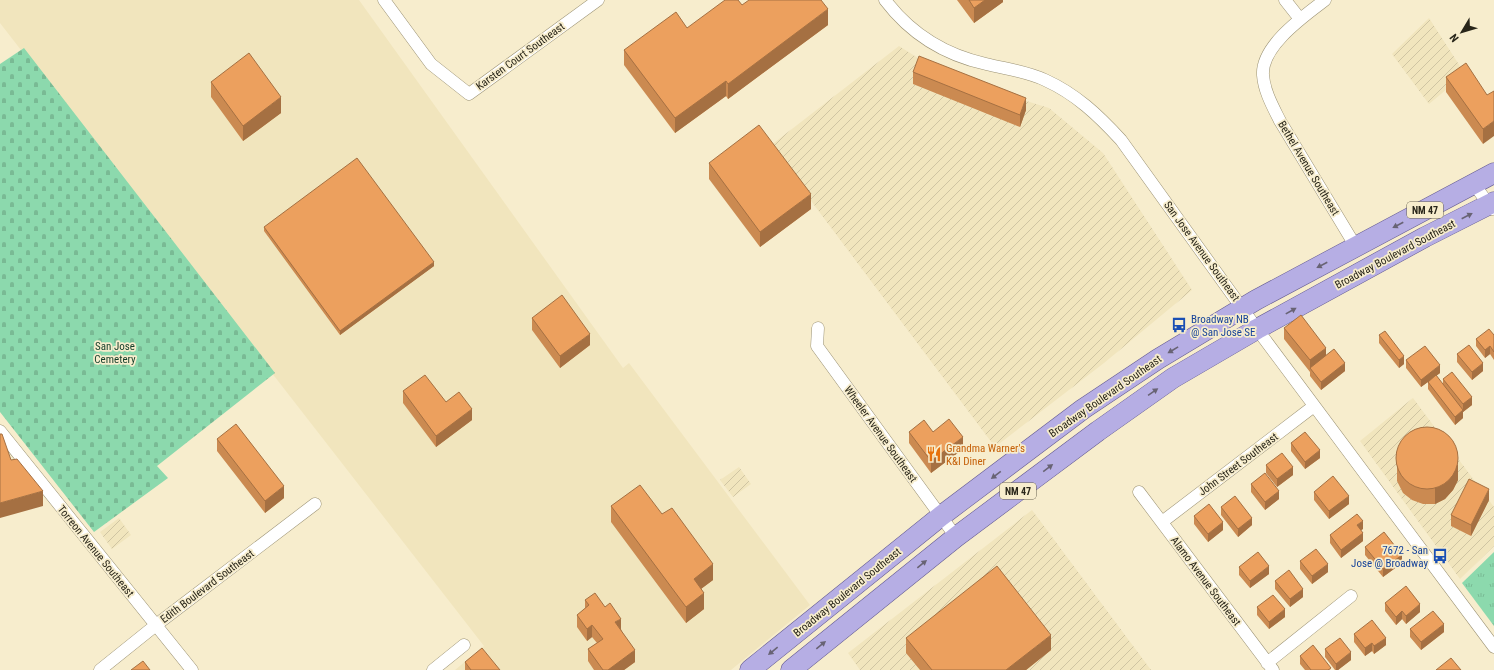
<svg xmlns="http://www.w3.org/2000/svg" width="1494" height="670" font-family="'Roboto Condensed',sans-serif">
	<style>
		.built { fill: #f1e5bd }
		.industrial { fill: url(#industrial-furrows) }
		.cemetery { fill: url(#cemetery-stones) }
		.park { fill: url(#park-tufts) }
		.lines { fill: none; stroke-linecap: round; stroke-linejoin: round }
		.street-casing { stroke: #9b9274; stroke-width: 13 }
		.primary-casing { stroke: #645b91; stroke-width: 21 }
		.street { stroke: #fff; stroke-width: 12 }
		.primary { stroke: #b6aee4; stroke-width: 20 }
		.wall { fill: #cb8a51 }
		.shaded-wall { fill: #a57042 }
		.building { fill: #eca05e; stroke: #a57042 }
		.oneway { fill: #686374 }
		.labels { text-anchor: middle; stroke-width: 3.5; stroke-linejoin: round; paint-order: stroke }
		.shield { fill: #f7edcd; stroke: #66614f; stroke-width: 1 }
		.shield-label { font-size: 10px; font-weight: bold; fill: #282519 }
		.street-label { font-size: 11px; fill: #282519; stroke: #f7edcd }
		.transit-label { font-size: 11px; fill: #164399; stroke: #f7edcd; text-anchor: start }
		.park-label { font-size: 11px; fill: #123d28; stroke: #f7edcd }
		.food-label { font-size: 11px; fill: #c56008; stroke: #f7edcd; text-anchor: start }
	</style>
	<defs>
		<pattern id="industrial-furrows" width="10" height="10" patternUnits="userSpaceOnUse"><rect width="10" height="10" fill="#f1e5bd"/><path d="M-1 1l2-2M0 10L10 0M9 11l2-2" fill="none" stroke="#cfc4a2"/></pattern>
		<pattern id="cemetery-stones" width="16" height="16" patternUnits="userSpaceOnUse"><rect width="16" height="16" fill="#8cd9ad"/><path d="M2 7V4a2 2 0 0 1 4 0v3zM10 15v-3a2 2 0 0 1 4 0v3z" fill="#79ba94"/></pattern>
		<pattern id="park-tufts" width="24" height="20" patternUnits="userSpaceOnUse"><rect width="24" height="20" fill="#8cd9ad"/><path d="M3 7l-1-3M5 7V3M7 7l1-3M15 17l-1-3M17 17v-4M19 17l1-3" fill="none" stroke="#79ba94"/></pattern>
	</defs>
	<rect width="100%" height="100%" fill="#f7edcd"/>
	<path class="built" d="M0 0H359L623 368 629 363 810 605 731 670H455L484 646 0 23Z"/>
	<path class="industrial" d="M1429 18 1465 74 1429 104 1392 54Z
		M899 46 948 77 1049 108 1103 153 1192 290 1104 363 995 447 770 146Z
		M1413 398 1494 507V546L1460 579 1360 441Z
		M739 467 751 484 733 497 720 480Z
		M1032 510 1151 670H860L848 653Z
		M119 518 131 535 112 549 100 532Z"/>
	<path class="cemetery" d="M24 48 275 373 157 466 168 478 94 532 0 412V64Z"/>
	<path class="park" d="M1494 552V626L1462 583Z"/>
	<g class="lines">
		<defs>
			<path id="street" d="M384 0 431 64 469 94 598 0
				M885 0C910 33 945 55 986 64 1006 69 1026 71 1045 80 1076 94 1098 115 1121 140L1257 329 1494 647
				M1285 0 1300 19
				M1325 0C1304 16 1261 46 1263 75 1264 91 1273 107 1280 121L1356 247
				M1474 184 1492 209
				M818 328 817 346 956 537
				M0 431 192 670
				M1139 492 1273 670
				M1162 522 1314 406
				M1267 663 1351 596
				M100 670 156 625 315 504
				M433 670 464 645"/>
			<path id="primary" d="M750 670 941 516 1083 409 1158 359 1256 300 1494 173
				M791 670 956 537 1098 431 1173 378 1257 329 1425 237 1494 202"/>
		</defs>
		<use href="#street" class="street-casing"/>
		<use href="#primary" class="primary-casing"/>
		<use href="#street" class="street"/>
		<use href="#primary" class="primary"/>
	</g>
	<path class="wall" d="M957 0H1003V2L974 23Z
		M742 5 828 25 728 99 726 96 675 133 624 65V50L687 28Z
		M913 72 1026 110 1020 127 913 84Z
		M1446 77 1487 95 1483 144 1446 92Z
		M211 82 281 113 243 141 211 97Z
		M709 163 811 209 760 247 709 179Z
		M264 227 434 266 340 335 264 231Z
		M532 318 590 345 560 368 532 330Z
		M1284 328 1326 355 1345 371 1321 390 1310 376V372L1284 339Z
		M1379 335 1404 364 1399 368 1379 343Z
		M1494 335V360L1490 354 1485 358 1476 346V339Z
		M1457 354 1483 371 1472 380 1457 362Z
		M1406 360 1440 373 1436 376 1443 385V379L1472 405 1463 412V418L1455 425 1428 389V382L1421 387 1406 368Z
		M403 391 446 402 472 420 436 447 403 403Z
		M909 432H933L963 449 931 473 909 443Z
		M217 439 284 498 265 513 217 451Z
		M1291 443 1320 458 1305 469 1291 451Z
		M1397 453 1458 480 1453 490 1445 499 1435 504H1423L1412 500 1403 493 1397 481Z
		M1266 465 1293 475 1277 487 1266 473Z
		M1251 484 1279 499 1265 510 1251 492Z
		M1314 492 1349 504 1329 519 1314 500Z
		M1489 500 1471 536 1451 526V515Z
		M611 506 662 514 713 580 701 589 704 609 686 623 611 522Z
		M1221 507 1252 525 1238 537 1221 515Z
		M1194 516 1223 530 1208 542 1194 524Z
		M1363 529 1361 530 1363 541 1341 558 1330 543V535Z
		M1365 547 1402 563 1383 577 1365 555Z
		M1300 561 1328 572 1312 584 1300 569Z
		M1239 567 1269 574 1250 588 1239 575Z
		M1275 581 1303 597 1290 607 1275 589Z
		M585 600 605 607 621 629 635 662 624 670H594L588 661V649L597 643 592 637 587 641 577 627V615L585 609Z
		M1385 603 1420 612 1406 624 1402 619 1396 625 1385 611Z
		M1257 607 1285 617 1269 629 1257 615Z
		M1410 629 1444 632 1421 650 1410 637Z
		M1354 634 1386 645 1374 654 1372 651 1365 656 1354 642Z
		M906 638 1051 650 1026 670H920L906 653Z
		M1325 649 1351 660 1338 670H1335L1325 657Z
		M1300 656 1331 670H1305L1300 664Z
		M465 662 500 670H465Z"/>
	<path class="shaded-wall" d="M985 0H1003V2L974 23V8Z
		M828 9V25L728 99V84Z
		M726 81V96L675 133V118Z
		M281 97V113L243 141V126Z
		M1026 98V110L1020 127V115Z
		M1494 121V136L1483 144V129Z
		M811 194V209L760 247V232Z
		M434 262V266L340 335V331Z
		M590 334V345L560 368V356Z
		M1490 346V354L1485 358V350Z
		M1326 348V359L1310 368V360Z
		M1404 356V364L1399 368V360Z
		M1345 363V371L1321 390V382Z
		M1483 363V371L1472 380V372Z
		M1440 365V373L1421 387V380Z
		M1472 397V405L1463 412V404Z
		M472 409V420L436 447V436Z
		M1463 410V418L1455 425V417Z
		M963 437V449L931 473V461Z
		M1320 450V458L1305 469V462Z
		M1458 464V480L1453 490 1445 499 1435 504V488Z
		M1293 467V475L1277 487V479Z
		M284 486V498L265 513V501Z
		M1489 489V500L1471 536V525Z
		M43 491V506L0 518V503Z
		M1279 491V499L1265 510V502Z
		M1349 496V504L1329 519V511Z
		M1252 518V525L1238 537V529Z
		M1363 521V529L1357 533V525Z
		M1223 522V530L1208 542V534Z
		M1363 533V541L1341 558V550Z
		M1402 555V563L1383 577V569Z
		M713 564V580L694 594V579Z
		M1328 564V572L1312 584V576Z
		M1269 566V574L1250 588V581Z
		M1303 589V597L1290 607V599Z
		M704 593V609L686 623V607Z
		M1420 604V612L1406 624V616Z
		M1285 609V617L1269 629V622Z
		M1402 611V619L1396 625V617Z
		M621 619V630L615 622Z
		M1444 624V632L1421 650V642Z
		M592 625V637L587 641V629Z
		M1051 635V650L1026 670H1006Z
		M1386 638V645L1374 654V646Z
		M1372 643V651L1365 656V648Z
		M635 650V662L624 670H608Z
		M1351 652V660L1338 670H1336V664Z"/>
	<path class="building" d="M725 0H738L742 5 749 0H821L828 9 728 84 726 81 675 118 624 50 676 12 687 28Z
		M969 0H985L974 8Z
		M249 53 281 97 243 126 211 82Z
		M919 56 1026 98 1020 115 913 72Z
		M1466 63 1487 95 1494 91V121L1483 129 1446 77Z
		M759 125 811 194 760 232 709 163Z
		M357 158 434 262 340 331 264 227Z
		M562 295 590 334 560 356 532 318Z
		M1301 315 1326 348 1310 360 1284 328Z
		M1489 329 1494 335V352L1490 346 1485 350 1476 339Z
		M1385 331 1404 356 1399 360 1379 335Z
		M1469 345 1483 363 1472 372 1457 354Z
		M1425 346 1440 365 1421 380 1406 360Z
		M1334 349 1345 363 1321 382 1310 368Z
		M1452 372 1472 397 1463 404 1443 379Z
		M425 375 446 402 459 392 472 409 436 436 403 391Z
		M1436 375 1463 410 1455 417 1428 382Z
		M949 419 963 437 931 461 909 432 924 420 933 432Z
		M236 424 284 486 265 501 217 439Z
		M1396 458a31 31 0 1 1 62 0a31 31 0 1 1-62 0Z
		M1305 432 1320 450 1305 462 1291 443Z
		M0 434H2L11 460 17 459 43 491 0 503Z
		M1282 453 1293 467 1277 479 1266 465Z
		M1265 473 1279 491 1265 502 1251 484Z
		M1333 476 1349 496 1329 511 1314 492Z
		M1469 479 1489 489 1471 525 1451 515Z
		M640 485 662 514 672 508 713 564 694 579 704 593 686 607 611 506Z
		M1235 496 1252 518 1238 529 1221 507Z
		M1209 504 1223 522 1208 534 1194 516Z
		M1357 514 1363 521 1357 525 1363 533 1341 550 1330 535Z
		M1384 532 1402 555 1383 569 1365 547Z
		M1316 549 1328 564 1312 576 1300 561Z
		M1258 552 1269 566 1250 581 1239 567Z
		M997 566 1051 635 1006 670H932L906 638Z
		M1289 570 1303 589 1290 599 1275 581Z
		M1406 586 1420 604 1406 616 1402 611 1396 617 1385 603Z
		M595 593 605 607 610 603 621 619 615 622 635 650 608 670H603L588 649 603 639 592 625 587 629 577 615 589 605 585 600Z
		M1273 595 1285 609 1269 622 1257 607Z
		M1433 611 1444 624 1421 642 1410 629Z
		M1372 620 1386 638 1374 646 1372 643 1365 648 1354 634Z
		M1340 638 1351 652 1336 664 1325 649Z
		M1313 645 1331 668 1328 670H1311L1300 656Z
		M482 648 500 670H471L465 662Z
		M1451 658 1461 670H1436Z
		M143 661 150 670H131Z"/>
	<defs><path id="oneway-solid" d="M-6-.8H1V-3.2L6.5 0L1 3.2V.8H-6Z"/></defs>
	<g class="oneway">
		<use href="#oneway-solid" transform="translate(1467 216) rotate(-27)"/>
		<use href="#oneway-solid" transform="translate(1398 225) rotate(152)"/>
		<use href="#oneway-solid" transform="translate(1322 265) rotate(152)"/>
		<use href="#oneway-solid" transform="translate(1291 311) rotate(-29)"/>
		<use href="#oneway-solid" transform="translate(1173 350) rotate(149)"/>
		<use href="#oneway-solid" transform="translate(1153 392) rotate(-35)"/>
		<use href="#oneway-solid" transform="translate(1048 468) rotate(-37)"/>
		<use href="#oneway-solid" transform="translate(996 475) rotate(143)"/>
		<use href="#oneway-solid" transform="translate(922 564) rotate(-39)"/>
		<use href="#oneway-solid" transform="translate(821 645) rotate(-39)"/>
		<use href="#oneway-solid" transform="translate(773 651) rotate(141)"/>
	</g>
	<defs>
		<symbol id="bus-bare" viewBox="-9 -9 18 18"><path d="M-5-6H5V4H4V6H2V4H-2V6H-4V4H-5ZM-3.5-4V0h7V-4ZM-3.5 1.2v1.5H-2V1.2ZM2 1.2v1.5H3.5V1.2Z" fill="#1a4fb4" stroke="#f7edcd" stroke-width="2.5" paint-order="stroke"/></symbol>
		<symbol id="restaurant-bare" viewBox="-9 -9 18 18"><path d="M-5-6h1v4h1v-4h1v4h1v-4h1v5L-1.5 .5V6h-2V.5L-5-1ZM5-6V6H3V1.5H1.5Q1.5-4 5-6Z" fill="#e8710a" stroke="#f7edcd" stroke-width="2.5" paint-order="stroke"/></symbol>
	</defs>
	<g fill-rule="evenodd">
		<use href="#bus-bare" x="1168" y="314" width="22" height="22"/>
		<use href="#restaurant-bare" x="923" y="443" width="22" height="22"/>
		<use href="#bus-bare" x="1429" y="545" width="22" height="22"/>
	</g>
	<g class="labels">
		<g class="shield">
			<rect x="1407" y="202" width="36" height="16" rx="3"/>
			<rect x="1000" y="483" width="36" height="16" rx="3"/>
		</g>
		<g class="shield-label">
			<text x="1425" y="214">NM 47</text>
			<text x="1018" y="495">NM 47</text>
		</g>
		<g class="street-label">
			<text transform="translate(520 56) rotate(-36)" y="4">Karsten Court Southeast</text>
			<text transform="translate(1309 168) rotate(59)" y="4">Bethel Avenue Southeast</text>
			<text transform="translate(1202 251) rotate(54)" y="4">San Jose Avenue Southeast</text>
			<text transform="translate(1395 254) rotate(-28)" y="4">Broadway Boulevard Southeast</text>
			<text transform="translate(1105 396) rotate(-35)" y="4">Broadway Boulevard Southeast</text>
			<text transform="translate(881 434) rotate(54)" y="4">Wheeler Avenue Southeast</text>
			<text transform="translate(1238 464) rotate(-37)" y="4">John Street Southeast</text>
			<text transform="translate(96 551) rotate(51)" y="4">Torreon Avenue Southeast</text>
			<text transform="translate(1206 581) rotate(53)" y="4">Alamo Avenue Southeast</text>
			<text transform="translate(207 586) rotate(-37)" y="4">Edith Boulevard Southeast</text>
			<text transform="translate(847 592) rotate(-39)" y="4">Broadway Boulevard Southeast</text>
		</g>
		<g class="transit-label">
			<text x="1191" y="323">Broadway NB<tspan x="1191" dy="13">@ San Jose SE</tspan></text>
			<text x="1428" y="554" text-anchor="end">7672 - San<tspan x="1428" dy="13">Jose @ Broadway</tspan></text>
		</g>
		<g class="park-label">
			<text x="115" y="350">San Jose<tspan x="115" dy="13">Cemetery</tspan></text>
		</g>
		<g class="food-label">
			<text x="946" y="452">Grandma Warner's<tspan x="946" dy="13">K&amp;I Diner</tspan></text>
		</g>
	</g>
	<g transform="translate(1462 32) rotate(232)" stroke="#f7edcd" stroke-width="3" paint-order="stroke">
	<path d="M0-3L7 15L0 10L-7 15Z" fill="#282519"/>
	<text y="-6" font-size="11" font-weight="bold" text-anchor="middle" fill="#282519">N</text>
	</g>
</svg>
